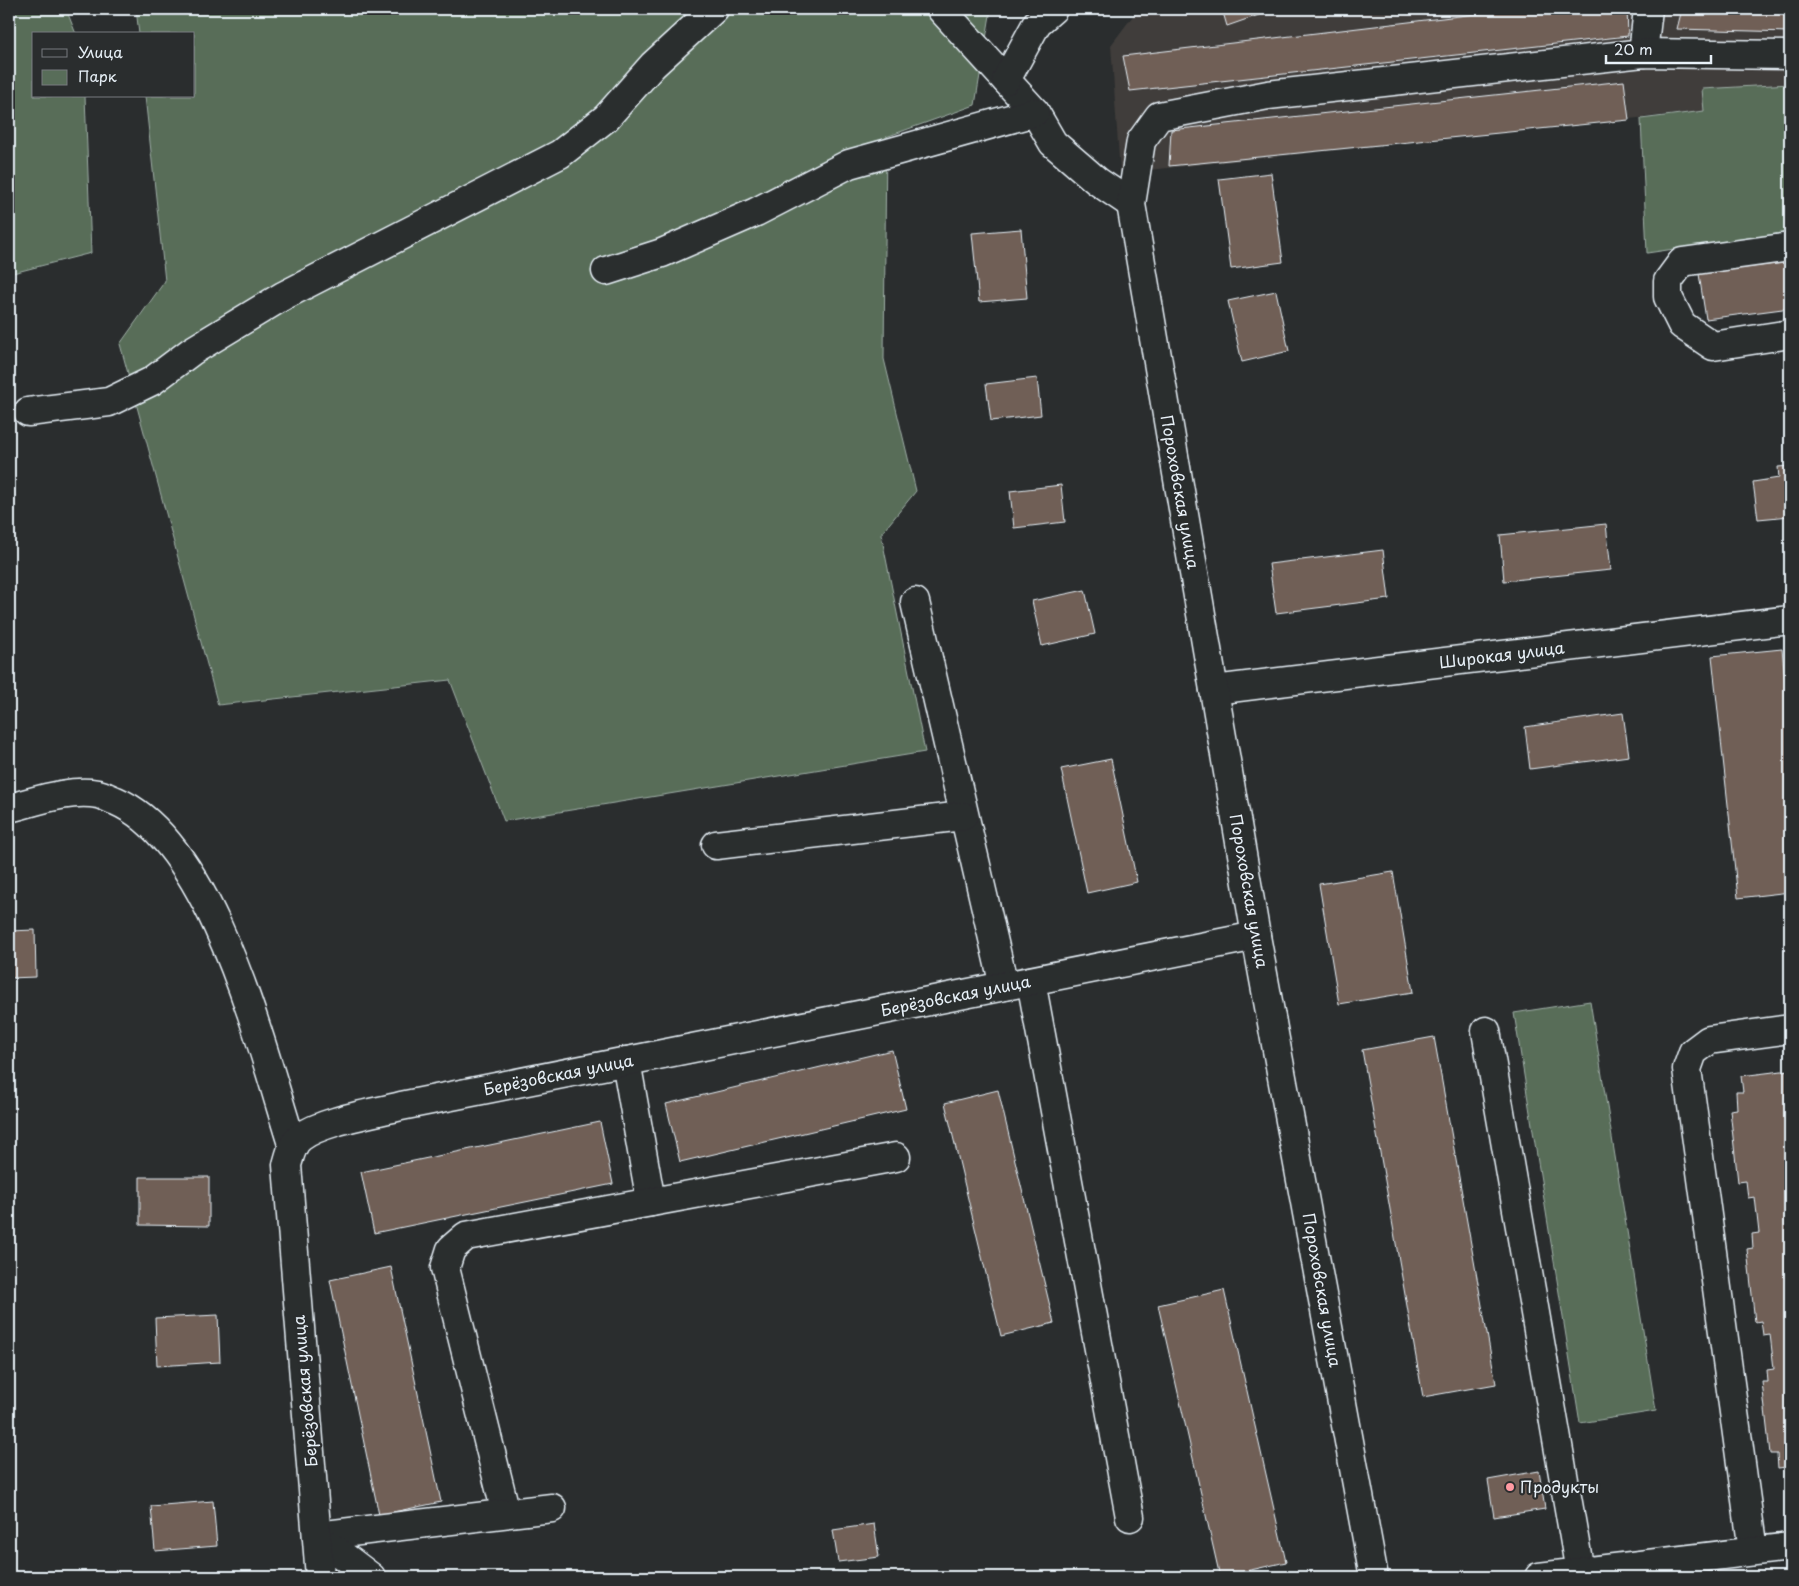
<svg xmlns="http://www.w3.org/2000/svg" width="1799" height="1586" font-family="'Playpen Sans',sans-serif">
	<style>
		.built { fill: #3f3c3a }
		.green { fill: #586d59; stroke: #a0afa8 }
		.building { fill: #6f5f56; stroke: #e8f1f8 }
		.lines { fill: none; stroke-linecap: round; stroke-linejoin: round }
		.minor-casing { stroke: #e8f1f8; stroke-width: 31 }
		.minor { stroke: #2a2d2e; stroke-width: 28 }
		.poi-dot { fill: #ff9aa2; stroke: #2a2d2e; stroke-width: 2 }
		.labels { text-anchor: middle; stroke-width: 4.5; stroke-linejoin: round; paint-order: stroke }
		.street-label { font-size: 16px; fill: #e8f1f8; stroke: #2a2d2e }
		.poi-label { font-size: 16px; fill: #e8f1f8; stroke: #2a2d2e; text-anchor: start }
	</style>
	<rect width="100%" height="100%" fill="#2a2d2e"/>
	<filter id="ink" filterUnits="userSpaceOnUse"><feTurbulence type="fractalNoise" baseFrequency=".02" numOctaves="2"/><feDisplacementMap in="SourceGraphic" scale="10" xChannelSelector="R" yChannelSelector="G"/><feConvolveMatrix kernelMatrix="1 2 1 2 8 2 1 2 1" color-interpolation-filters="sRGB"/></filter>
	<g filter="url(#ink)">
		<path class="built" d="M1138 9H1790V84L1703 89 1704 111 1120 173 1111 45Z"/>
		<path class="green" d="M9 9H66L76 34H34V96H85L91 253 9 274Z
			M136 9H991L975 105 886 137 884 359 916 491 881 534 925 752 504 821 450 680 218 705 120 344 165 281 145 96H194V34H139Z
			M1790 84V232L1647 253 1641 119 1704 111 1702 89Z
			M1590 1001 1656 1411 1580 1423 1514 1013Z"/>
		<path class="building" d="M1222 9H1276L1227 26Z
			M1518 9H1627L1628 36 1130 91 1123 56Z
			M1682 9H1790V32L1677 29Z
			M1624 81 1629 120 1169 166 1171 130Z
			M1271 173 1283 262 1231 269 1219 179Z
			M1021 229 1027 298 979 302 972 233Z
			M1790 262V308L1706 319 1699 274Z
			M1276 291 1289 351 1242 362 1228 301Z
			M1037 378 1041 415 991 421 986 384Z
			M1790 466V516L1758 519 1753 482 1779 478 1778 467Z
			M1061 485 1065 522 1014 528 1010 491Z
			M1606 524 1611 570 1504 581 1500 535Z
			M1383 550 1389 599 1276 613 1269 564Z
			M1085 590 1095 634 1042 646 1032 601Z
			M1782 649 1790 729V892L1738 898 1712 656Z
			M1623 713 1629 756 1530 769 1525 727Z
			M1111 759 1137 882 1087 893 1061 769Z
			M1393 872 1413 992 1339 1004 1319 884Z
			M35 930 36 977 9 978V931Z
			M1434 1037 1496 1384 1423 1397 1362 1050Z
			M892 1050 906 1109 680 1162 666 1104Z
			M1790 1070V1489H1788L1786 1467 1778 1468 1777 1454H1770L1762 1382H1768L1767 1370 1774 1369 1770 1334 1763 1335 1761 1321 1755 1322 1747 1249 1753 1248 1752 1234 1759 1233 1755 1197 1748 1198 1746 1181 1738 1182 1730 1110 1737 1109 1736 1092H1743L1741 1076Z
			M998 1090 1054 1323 1001 1336 945 1103Z
			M600 1122 613 1184 374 1233 361 1172Z
			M140 1177H209V1226L140 1225Z
			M391 1267 441 1502 379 1515 330 1280Z
			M1224 1290 1286 1562 1220 1577 1158 1305Z
			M218 1315 220 1362 157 1366 155 1318Z
			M1539 1471 1545 1509 1494 1517 1488 1480Z
			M213 1501 217 1546 155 1551 151 1506Z
			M874 1524 879 1557 838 1562 833 1530Z"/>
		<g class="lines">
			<defs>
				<g id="minor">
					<path d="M941 9 1035 112 1053 143 1097 181 1131 204"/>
					<path d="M1643 53 1648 9"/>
					<path d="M1006 80 1037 23 1053 9"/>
					<path d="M1790 247 1682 262 1668 281V297L1682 325 1713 346 1790 334"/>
					<path d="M606 271 662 253 756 212 849 164 1035 112"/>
					<path d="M28 412 109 402 152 381 192 351 283 296 560 154 606 118 653 65 714 9"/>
					<path d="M915 602 1004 986"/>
					<path id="s1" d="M1214 690 1790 620"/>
					<path d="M9 808C37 801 69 789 98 794 104 795 110 799 116 801 214 844 262 1051 293 1147"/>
					<path d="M716 845 963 816"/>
					<path d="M1031 981 1130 1517"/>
					<path d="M1486 1031 1580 1572"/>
					<path d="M626 1061 651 1202"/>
					<path d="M506 1513 445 1268 451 1249 466 1236 896 1157"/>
					<path d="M317 1536 552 1508"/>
					<path d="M317 1536 371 1577"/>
					<path d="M1753 1551 1687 1069 1693 1052 1709 1040 1790 1029"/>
					<path id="s2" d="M320 1577 287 1165C290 1155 292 1143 301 1137 322 1121 374 1113 401 1106L1256 936"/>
					<path d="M1374 1577 1256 936 1131 204 1141 141 1159 116 1268 95 1643 53 1787 55"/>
					<path d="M1539 1577 1790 1547"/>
				</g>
			</defs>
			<use href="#minor" class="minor-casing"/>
			<use href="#minor" class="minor"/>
		</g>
	</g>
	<circle class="poi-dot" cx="1510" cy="1487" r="5"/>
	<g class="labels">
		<g class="street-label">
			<text transform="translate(1180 492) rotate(80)" y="6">Пороховская улица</text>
			<text dy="6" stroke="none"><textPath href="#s1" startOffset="290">Широкая улица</textPath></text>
			<text transform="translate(1249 891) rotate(80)" y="6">Пороховская улица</text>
			<text dy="6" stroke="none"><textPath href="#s2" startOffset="1116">Берёзовская улица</textPath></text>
			<text dy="6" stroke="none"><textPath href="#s2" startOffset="711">Берёзовская улица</textPath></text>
			<text transform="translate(1322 1290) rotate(80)" y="6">Пороховская улица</text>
			<text transform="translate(305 1391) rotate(-95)" y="6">Берёзовская улица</text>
		</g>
		<g class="poi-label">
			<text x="1520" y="1493">Продукты</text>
		</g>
	</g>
	<rect width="1799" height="1586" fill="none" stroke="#2a2d2e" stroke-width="30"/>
	<rect x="15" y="15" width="1769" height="1556" fill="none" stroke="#e8f1f8" stroke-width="2" filter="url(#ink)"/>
	<rect x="32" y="32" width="162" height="65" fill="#2a2d2e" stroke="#767b7f"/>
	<rect x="42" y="49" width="25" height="8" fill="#2a2d2e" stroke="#767b7f"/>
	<text x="78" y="58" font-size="15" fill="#e8f1f8">Улица</text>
	<rect x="42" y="70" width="25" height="15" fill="#586d59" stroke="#767b7f"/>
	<text x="78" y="82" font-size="15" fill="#e8f1f8">Парк</text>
	<path d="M1606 55v8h105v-8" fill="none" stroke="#e8f1f8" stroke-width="2.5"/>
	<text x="1614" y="55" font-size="15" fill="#e8f1f8" stroke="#2a2d2e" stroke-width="4" paint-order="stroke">20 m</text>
</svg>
